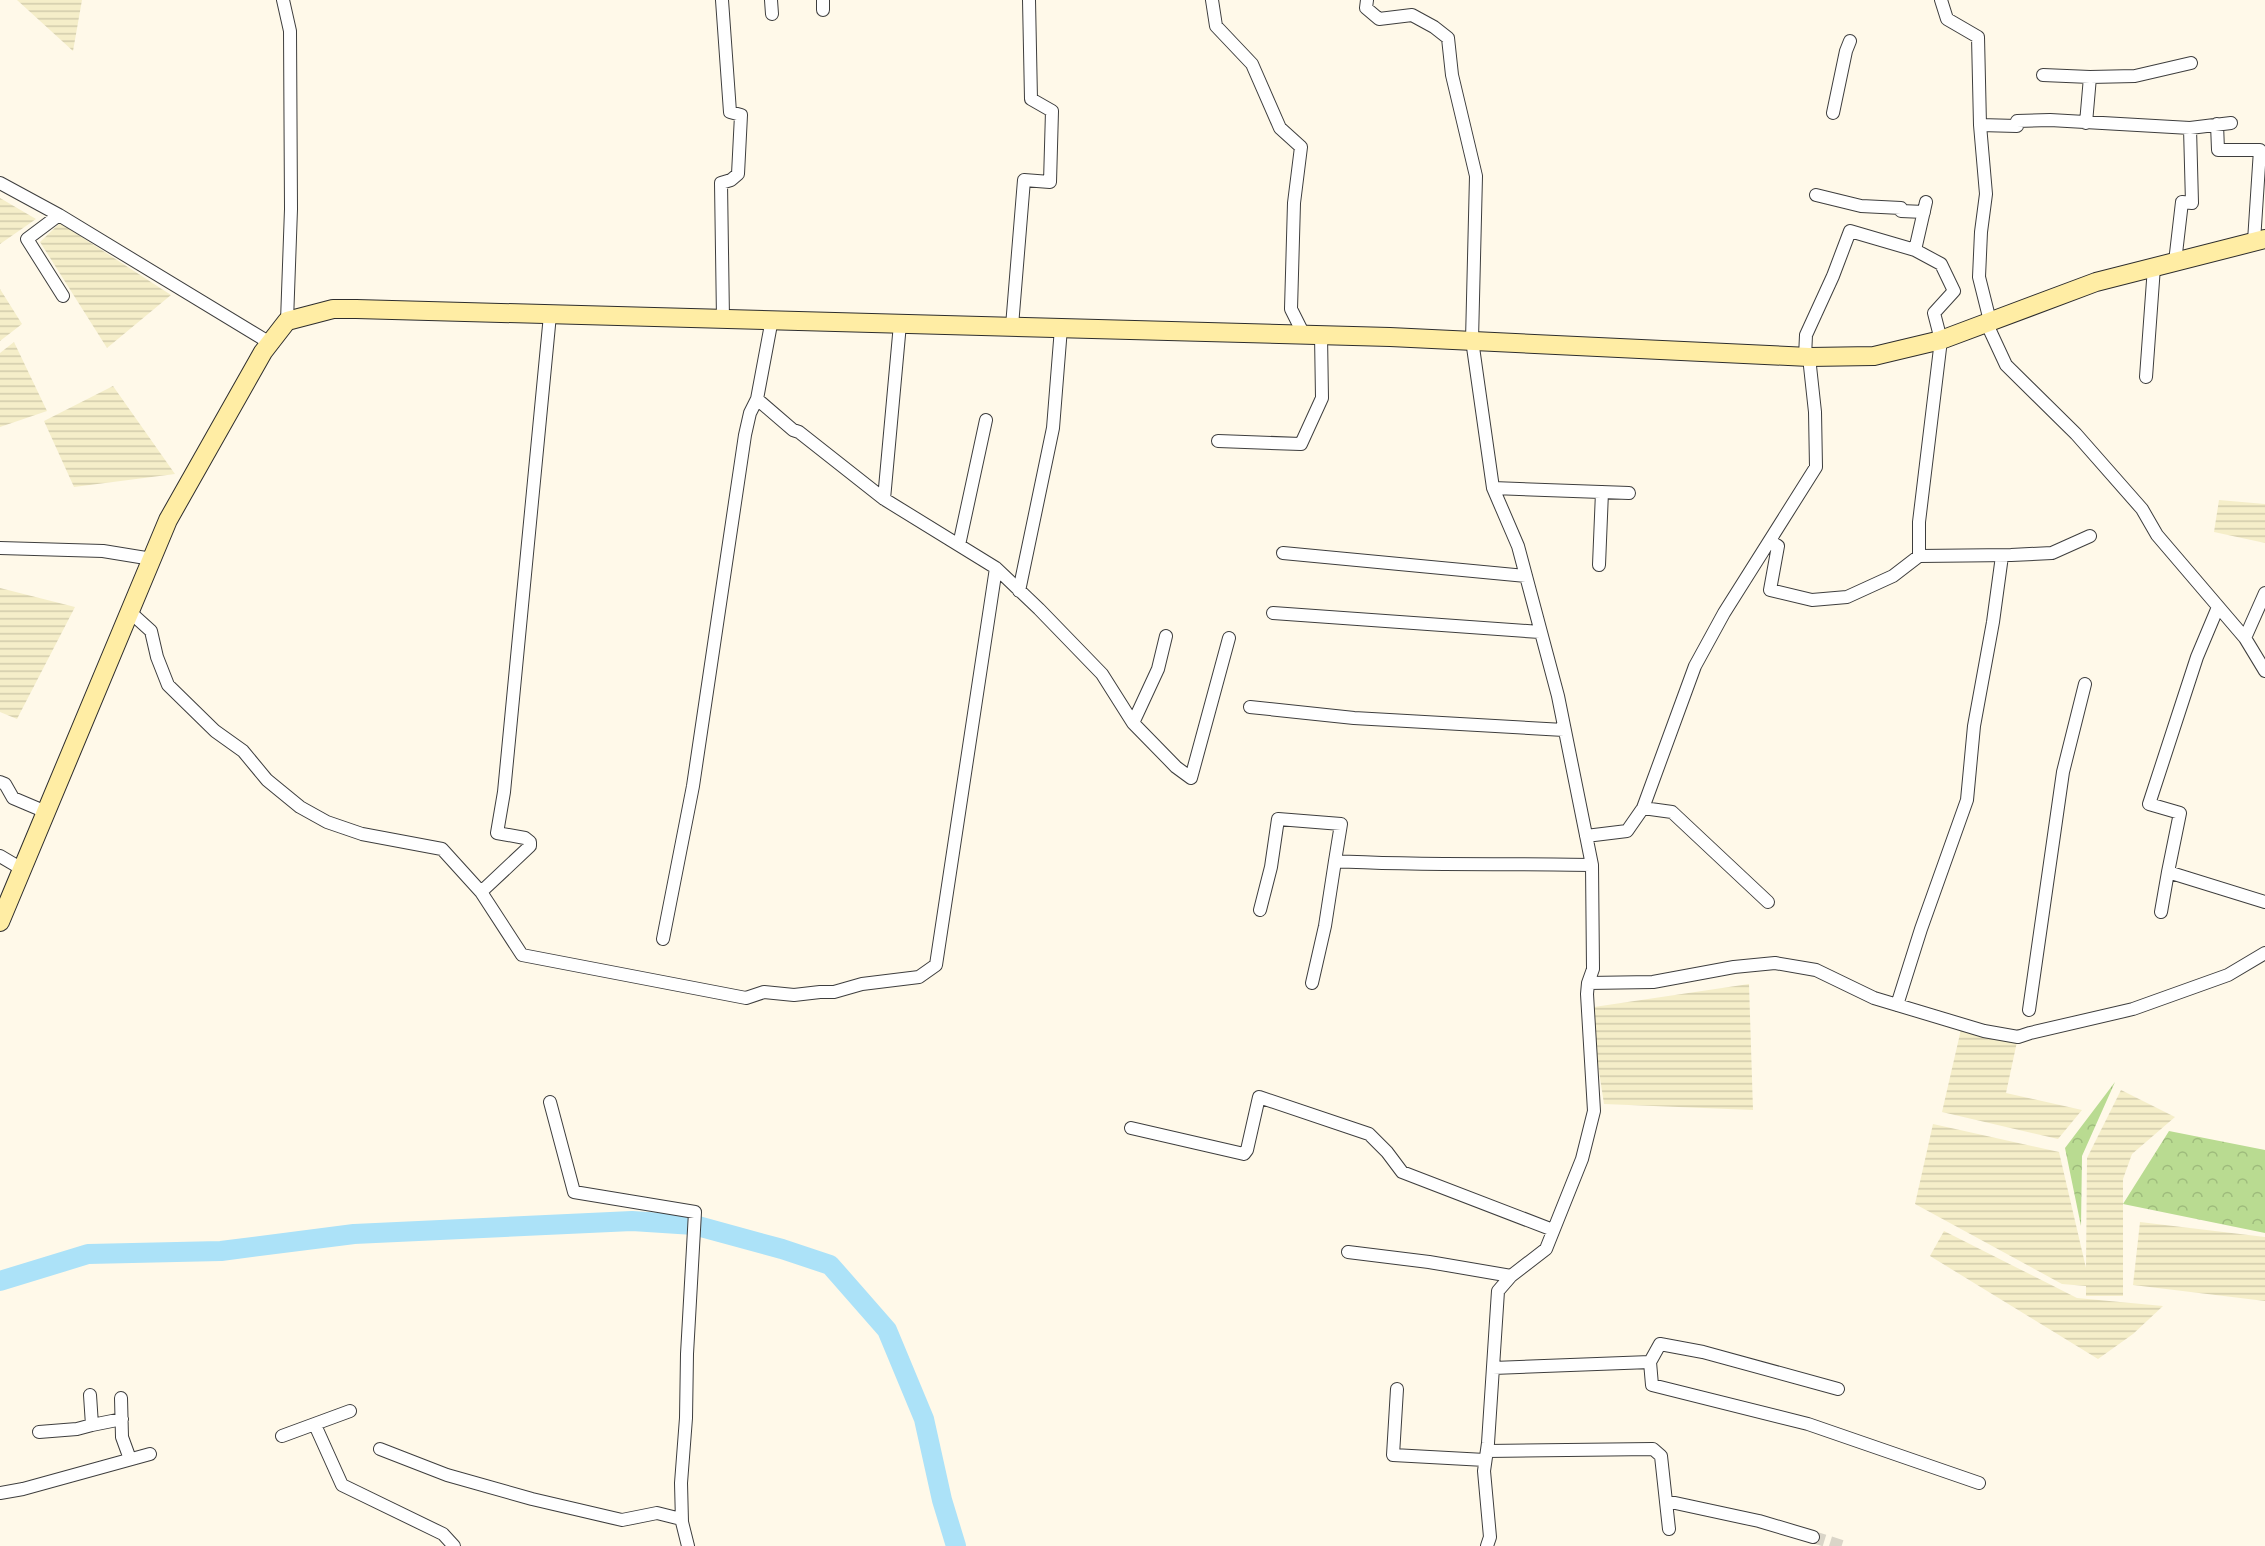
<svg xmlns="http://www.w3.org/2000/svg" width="2265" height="1546" font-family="Merriweather,serif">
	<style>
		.farmland { fill: url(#farmland-rules) }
		.forest { fill: url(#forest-crowns) }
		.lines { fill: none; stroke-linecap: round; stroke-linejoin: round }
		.river { stroke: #ace2f8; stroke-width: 20 }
		.minor-tunnel { stroke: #dad5c8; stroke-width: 12; stroke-dasharray: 12 6; stroke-linecap: butt }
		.minor-casing { stroke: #3e3e3e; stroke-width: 14 }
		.secondary-casing { stroke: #2d2d2d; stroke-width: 20 }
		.minor { stroke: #fff; stroke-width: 12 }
		.secondary { stroke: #ffeda4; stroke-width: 18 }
	</style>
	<defs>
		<pattern id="farmland-rules" width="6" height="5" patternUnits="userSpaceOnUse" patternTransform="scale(1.5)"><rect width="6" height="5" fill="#f5eec9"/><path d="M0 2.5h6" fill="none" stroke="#d1cbab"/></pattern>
		<pattern id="forest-crowns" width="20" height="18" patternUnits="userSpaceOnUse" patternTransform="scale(1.5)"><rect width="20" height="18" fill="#b9db91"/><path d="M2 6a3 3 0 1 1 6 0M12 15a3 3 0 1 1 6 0" fill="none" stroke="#9ebb7c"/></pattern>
	</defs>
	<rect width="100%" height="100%" fill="#fff9e9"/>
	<path class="farmland" d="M17 0H82L73 51Z
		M0 198 36 219 0 244Z
		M60 223 171 295 107 348 40 242Z
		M0 289 22 324 0 341Z
		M14 342 47 411 0 427V353Z
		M113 386 175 474 74 487 44 421Z
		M2219 500 2265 504V543L2214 532Z
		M0 588 75 607 17 719 0 712Z
		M1749 984 1753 1110 1604 1104 1596 1052 1594 1007Z
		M1962 1025 2018 1037 2006 1093 2082 1110 2058 1139 1942 1112Z
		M2121 1090 2175 1117 2132 1154 2123 1179V1296H2086V1286L2062 1284 1915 1204 1933 1124 2059 1152 2086 1268 2087 1158Z
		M2140 1222 2265 1237V1301L2133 1285Z
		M1944 1231 2077 1298 2163 1306 2133 1334 2098 1359 1930 1256Z"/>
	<path class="forest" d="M2115 1082 2082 1156 2081 1226 2065 1148Z
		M2169 1131 2265 1150V1233L2123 1204Z"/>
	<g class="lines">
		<path class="river" d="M0 1281 88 1254 221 1251 354 1234 632 1221 694 1225 782 1249 830 1265 887 1330 924 1419 942 1500 956 1546"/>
		<path class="minor-tunnel" d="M1813 1537 1842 1546"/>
		<defs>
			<path id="minor" d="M283 0 290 31 291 209 287 321
				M722 0 730 112 741 115 738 174 731 180 721 183 723 319
				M771 0 772 14
				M1212 0 1216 26 1252 64 1280 128 1301 147 1294 203 1291 309 1304 335
				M1367 0 1366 8 1379 19 1412 15 1434 27 1448 38 1452 75 1476 176 1472 340 1493 488 1518 546 1558 696 1592 865 1593 969 1588 983 1587 994 1594 1111 1582 1159 1546 1249 1511 1276 1498 1291 1488 1443 1484 1471 1490 1537 1487 1546
				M1941 0 1947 19 1978 37 1980 125 1986 194 1981 232 1979 277 1990 321
				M823 10V0
				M2043 75 2090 77 2135 76 2191 63
				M1833 113 1846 51 1850 41
				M2086 123 2090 77
				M2217 124 2218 150H2260L2254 241
				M1980 125 2017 126V121L2050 120 2190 128 2231 123
				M0 183 59 215 270 343
				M1816 195 1861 206 1901 208V211L1924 212
				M59 215 27 239 63 296
				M1915 250 1941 264 1954 291 1934 313 1941 340 1919 522V556
				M2175 262 2182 202 2192 203 2190 128
				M550 315 504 792 497 833 525 838 530 842V846L481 892 522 955 746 998 764 992 794 995 820 992H834L862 984 919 977 936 965 996 568
				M1986 322 2006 365 2076 434 2142 509 2157 535 2245 638 2265 671
				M1012 326 1024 180 1050 182 1052 111 1031 99 1029 0
				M1805 357 1806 335 1833 276 1850 231 1915 250 1926 202
				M2146 377 2154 267
				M757 399 793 430 799 432 884 499 996 568 1039 609 1102 674 1133 723 1176 767 1191 778 1229 638
				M1218 441 1301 444 1322 398 1321 335
				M1493 488 1629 493
				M884 499 900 324
				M1770 541 1778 546 1770 590 1812 600 1847 597 1893 576 1919 556 2011 555 2052 553 2090 536
				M959 545 986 420
				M0 548 103 551 152 559
				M1283 553 1526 576
				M1599 565 1602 492
				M1019 591 1053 428 1061 328
				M130 612 151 631 157 657 168 685 215 731 243 751 267 780 300 807 327 822 362 834 442 849 481 892
				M1273 613 1540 632
				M2245 638 2265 593
				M1250 707 1354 718 1564 730
				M1133 723 1158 669 1166 636
				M0 782 5 784 13 798 46 812
				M1643 808 1672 812 1768 902
				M1586 836 1627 831 1643 808 1695 666 1724 613 1816 467 1815 412 1809 357
				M0 856 22 869
				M2168 872 2180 813 2149 804 2197 657 2218 607
				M1260 910 1271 867 1278 819 1341 824 1335 861C1421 866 1506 863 1592 865
				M2161 912 2168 872 2265 902
				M663 939 693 786 745 435 750 413 757 399 772 319
				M1312 983 1325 926 1335 861
				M1588 983 1653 982 1734 967 1775 963 1816 970 1874 998 1984 1031 2018 1037 2030 1033 2133 1009 2228 975 2265 953
				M1897 1005 1921 929 1967 800 1974 726 1993 622 2002 556
				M2029 1010 2063 772 2085 684
				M550 1102 574 1192 695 1212 687 1354 686 1418 681 1483 682 1522 688 1546
				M1131 1128 1244 1154 1247 1150 1259 1097 1369 1134 1387 1152 1402 1172 1553 1230
				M1348 1252 1429 1262 1511 1276
				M1650 1362 1660 1344 1703 1352 1838 1389
				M1493 1368 1650 1362 1652 1385 1808 1424 1979 1483
				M1397 1389 1393 1455 1485 1460
				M121 1398 122 1437 130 1459
				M92 1425 122 1419
				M315 1425 342 1485 443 1534 454 1546
				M39 1432 77 1429 92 1425 90 1395
				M282 1436 350 1411
				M380 1449 447 1475 532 1499 622 1520 657 1513 681 1519
				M1487 1451 1653 1449 1661 1456 1669 1529
				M0 1493 23 1489 150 1454
				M1666 1501 1759 1521 1813 1537"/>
			<path id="secondary" d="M0 922 168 520 263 352 287 321 333 309H356L1390 337 1809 357 1874 356 1941 340 2096 282 2265 239"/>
		</defs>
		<use href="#minor" class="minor-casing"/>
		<use href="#secondary" class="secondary-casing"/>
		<use href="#minor" class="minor"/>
		<use href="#secondary" class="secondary"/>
	</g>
</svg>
